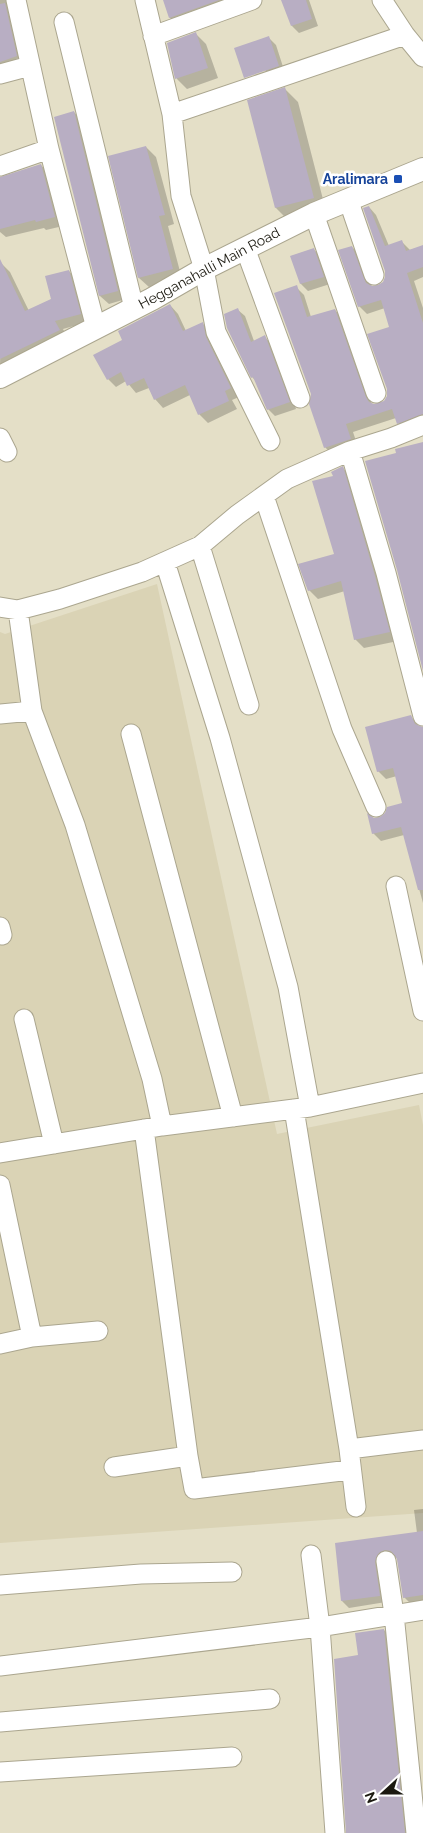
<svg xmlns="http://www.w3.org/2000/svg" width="423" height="1833" font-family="Raleway,sans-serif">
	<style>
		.built { fill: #dad3b5 }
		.shadow { fill: #0003 }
		.building { fill: #b8aec3 }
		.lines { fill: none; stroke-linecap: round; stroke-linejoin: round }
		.minor-casing { stroke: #aba68f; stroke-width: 21 }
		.major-casing { stroke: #aba68f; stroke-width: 24 }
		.minor { stroke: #fff; stroke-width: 19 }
		.major { stroke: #fff; stroke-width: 22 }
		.transit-dot { fill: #1a4fb4; stroke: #fff; stroke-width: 2 }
		.labels { text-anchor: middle; stroke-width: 5; stroke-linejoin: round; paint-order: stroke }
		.transit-label { font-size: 14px; font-weight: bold; fill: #164399; stroke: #fff; text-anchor: end }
		.street-label { font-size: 14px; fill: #1b1910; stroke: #fff }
	</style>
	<rect width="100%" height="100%" fill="#e4dfc7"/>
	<path class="built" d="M157 584 277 1134 419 1105 423 1125V1513L0 1543V632L5 634Z"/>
	<path class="shadow" d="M0 0H11L24 64H0Z
		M164 0H227L180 28 170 18Z
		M284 0H309L318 26 299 33 292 26Z
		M196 34 206 44 218 78 187 89 177 79 168 44Z
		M269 38 276 45 285 73 272 77 265 70Z
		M285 89 298 102 326 211 289 221 276 208Z
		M74 112 82 121 126 299 109 304 100 296 55 118Z
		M146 147 156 157 174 224 168 226 182 279 149 287 139 278Z
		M41 165 49 174 63 226 46 230 44 228 6 237 0 232V178Z
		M369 207 376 215 389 246 402 242 410 250 423 246V277L414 281 423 308V424L405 431 398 423 396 418 353 432 358 447 332 455 325 447 312 394 296 287 304 295 311 317 335 310 342 318 372 405 385 402 388 396 391 327 385 308 367 314 359 306 352 247 360 255 372 287 384 283 386 277V271Z
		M313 249 321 256 330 284 308 291 301 284 292 256Z
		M1 263 10 272 29 311 52 299 69 271 77 280 88 322 63 329 68 339 0 372Z
		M170 305 178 314 186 331 202 323 211 332 239 397 232 400 237 409 208 423 199 414 190 395 163 408 155 399 149 388 136 393 126 381 116 387 108 379 123 340Z
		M238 310 245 316 254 341 265 337 271 344 296 409 275 416 268 409 255 380 252 377Z
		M343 468 351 477 398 641 364 648 355 639 345 591 318 599 309 590 335 555Z
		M411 717 420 728H423V903L404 835 381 841 373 833 374 819H381L406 803 397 776 386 779 378 771Z
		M423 1509V1603L411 1604 404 1597 397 1557 392 1556 386 1602 349 1608 342 1601 336 1544 417 1533 414 1510Z
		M384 1630 391 1637 410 1833H347L359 1657Z"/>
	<path class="building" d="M163 0H219L169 18Z
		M281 0H306L312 19 291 26Z
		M5 3 17 56 0 62V4Z
		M196 32 208 68 175 79 167 43Z
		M269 36 279 66 244 78 234 48Z
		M285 87 314 198 275 208 247 100Z
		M74 111 118 291 99 296 54 117Z
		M146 146 165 215 159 216 173 269 138 278 108 156Z
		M41 164 55 217 36 222 35 220 0 229V177Z
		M369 206 385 246 402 240 406 251 423 245V267L407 273 423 323V414L397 424 392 409 346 424 351 439 324 448 309 404 311 394 274 293 297 285 307 317 335 309 366 397 369 402 374 404 384 401 387 396V389L367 334 389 327 381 300 358 307 338 250 352 246 366 283 372 286 378 285 383 282 385 277V271L363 208Z
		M314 248 324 277 300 284 290 256Z
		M0 259 25 311 51 299 45 276 69 270 81 314 55 321 60 330 0 359Z
		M170 304 183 331 203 322 206 337 231 388 225 391 229 401 198 415 185 385 154 400 144 378 127 386 121 372 107 380 93 355 122 340 118 331Z
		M238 308 251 342 265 335 290 402 267 410 253 377 251 378 227 328 224 314Z
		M423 442V671L397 570 365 461 396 453 395 449Z
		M343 466 375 576 390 632 354 640 341 581 308 591 298 564 334 554 312 481 333 476 331 472Z
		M411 715 415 724 423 727V890H418L401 827 372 834 367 813 374 818 380 817 385 813 387 807 402 803 393 768 377 772 365 727Z
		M423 1531V1595L403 1598 397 1559 391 1551 385 1550 379 1553 375 1562 380 1596 341 1601 335 1543Z
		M384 1629 405 1833H346L334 1659 358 1655 355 1633Z"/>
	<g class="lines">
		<defs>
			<path id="minor" d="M16 0 49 149 96 328
				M145 0 172 114 181 196 204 269 216 332 270 441
				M382 0 405 35 423 57
				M64 22 134 308
				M153 36 252 0
				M0 74 30 66
				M172 114 405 35
				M0 166 49 149
				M348 199 374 275
				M314 214 376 393
				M245 248 300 398
				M0 438 7 452
				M350 451 386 573 423 716
				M264 496 342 729 376 807
				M200 546 249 705
				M165 562 220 738 288 987 310 1107
				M0 607 18 610 60 599 142 572 200 546 237 515 287 479 350 451 391 438 423 425
				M32 711 75 825 152 1079 162 1126
				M0 714 32 711 18 610
				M131 734 233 1117
				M396 886 423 1011
				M0 927 2 935
				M24 1019 54 1144
				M294 1109 349 1449 356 1507
				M144 1129 188 1456
				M0 1153 162 1126 310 1107 423 1083
				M0 1185 32 1337
				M0 1344 32 1337 98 1331
				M349 1449 423 1440
				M114 1467 188 1456 194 1489 350 1470
				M311 1555 320 1627 335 1833
				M386 1561 394 1614 416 1833
				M0 1585 141 1574 232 1572
				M0 1666 320 1627 423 1610
				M0 1722 270 1699
				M0 1772 232 1757"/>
			<path id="major" d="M0 377 152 299 204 269 314 214 423 169"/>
		</defs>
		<use href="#minor" class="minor-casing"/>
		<use href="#major" class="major-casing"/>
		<use href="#minor" class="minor"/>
		<use href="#major" class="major"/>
	</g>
	<rect class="transit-dot" x="393" y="174" width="10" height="10" rx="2.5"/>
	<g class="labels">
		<g class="transit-label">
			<text x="388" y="184">Aralimara</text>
		</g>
		<g class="street-label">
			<text transform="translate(209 268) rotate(-28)" y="5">Hegganahalli Main Road</text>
		</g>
	</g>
	<g transform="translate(383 1793) rotate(249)" stroke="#ffffff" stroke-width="4" paint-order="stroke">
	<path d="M0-4L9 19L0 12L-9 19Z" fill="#1b1910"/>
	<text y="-8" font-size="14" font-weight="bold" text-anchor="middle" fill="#1b1910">N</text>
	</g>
</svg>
